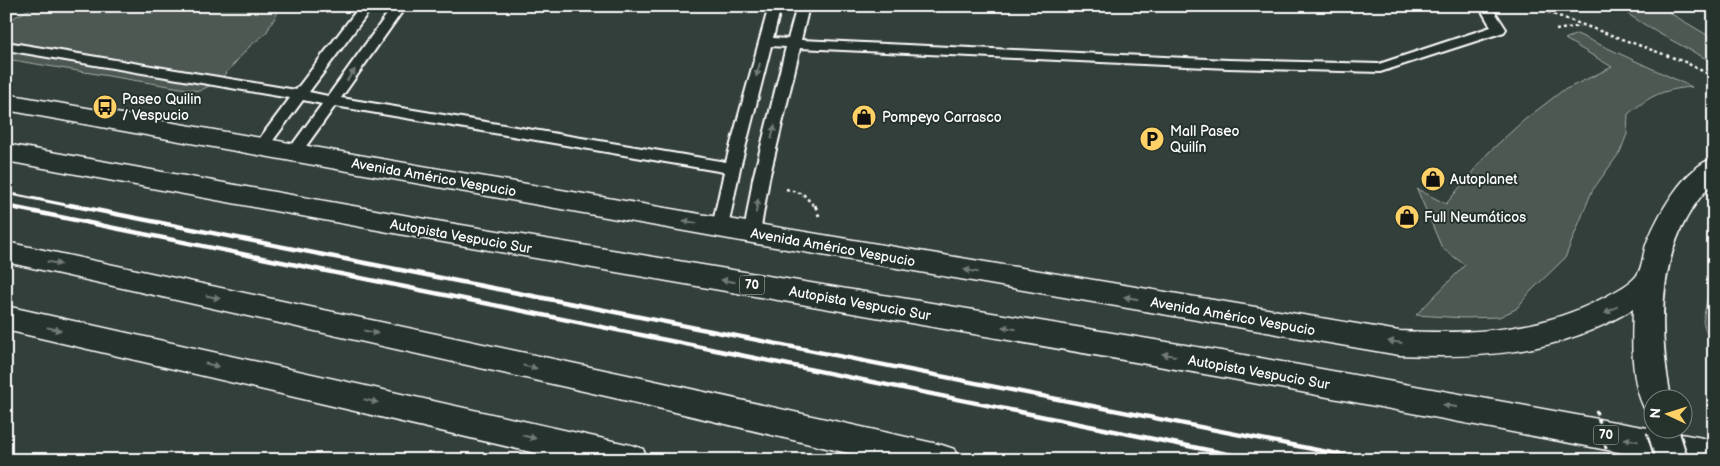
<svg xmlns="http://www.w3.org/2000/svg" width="1720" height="466" font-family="'Balsamiq Sans',sans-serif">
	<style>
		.green { fill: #4d5853; stroke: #a6aca9 }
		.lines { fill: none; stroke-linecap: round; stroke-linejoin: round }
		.lane-casing { stroke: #fff; stroke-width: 4 }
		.primary-casing { stroke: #fff; stroke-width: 3 }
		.highway-casing { stroke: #fff; stroke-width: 3 }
		.path-far1 { stroke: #fff; stroke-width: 2.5; stroke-dasharray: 3 3; stroke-linecap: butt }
		.path { stroke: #fff; stroke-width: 3; stroke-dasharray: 4.5 4.5; stroke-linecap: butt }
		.lane { fill: #26332d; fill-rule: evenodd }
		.primary { fill: #26332d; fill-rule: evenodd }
		.highway { fill: #26332d; fill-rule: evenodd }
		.rail-far1 { stroke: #fff; stroke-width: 3 }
		.rail { stroke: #fff; stroke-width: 4.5 }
		.primary-bridge-casing { stroke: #fff; stroke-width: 34; stroke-linecap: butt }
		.path-bridge { stroke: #fff; stroke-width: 3; stroke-dasharray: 4.5 4.5; stroke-linecap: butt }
		.primary-bridge { stroke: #26332d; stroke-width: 30 }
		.oneway { fill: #727a76 }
		.labels { text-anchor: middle; stroke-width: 4; stroke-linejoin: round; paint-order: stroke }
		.shield { fill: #26332d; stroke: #bec2c0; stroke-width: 1 }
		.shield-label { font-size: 12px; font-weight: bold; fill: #fff }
		.poi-label { font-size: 14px; fill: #fff; stroke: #26332d; text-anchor: start }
		.street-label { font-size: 14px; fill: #fff; stroke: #26332d }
	</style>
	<rect width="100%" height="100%" fill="#333f3a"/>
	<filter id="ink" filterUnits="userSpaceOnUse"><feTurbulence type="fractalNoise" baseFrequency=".02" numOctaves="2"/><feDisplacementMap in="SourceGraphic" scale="10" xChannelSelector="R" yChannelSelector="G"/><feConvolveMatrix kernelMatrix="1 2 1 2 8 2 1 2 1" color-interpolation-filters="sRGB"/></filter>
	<g filter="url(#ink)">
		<path class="green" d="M35 6H148L144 12 153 13 184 6H270L278 12 266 33 250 46 218 82 199 91 6 59V22Z
			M1615 6H1658L1714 39V63L1658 33Z
			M1577 34 1692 87C1661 90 1652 95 1628 114L1627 134 1620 152 1592 191 1565 258 1531 291 1516 309 1499 317 1464 318 1416 315 1465 265 1442 248 1417 189 1446 204 1488 153 1523 121 1562 91 1612 67 1565 39Z
			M1714 261V359L1703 321Z"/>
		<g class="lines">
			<defs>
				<path id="lane" d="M360 6H373L309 92 328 96 393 6H406L341 98 726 162 769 6H781L773 38 788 39 797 6H809L801 40 1228 60 1379 64 1491 27 1479 6H1491L1506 29 1504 32 1380 72 1228 68 800 48 769 179 760 233 758 237 752 239 746 237 744 233 753 179 786 47 771 46 740 168 728 227 726 231 720 233 714 231 712 227 724 172 335 106 299 156H289L287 152 322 104 303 100 266 150H256L254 146 290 98 6 50V42L296 90Z"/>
				<path id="primary" d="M6 94 752 223 1399 331C1471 334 1537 333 1603 298 1611 294 1632 283 1637 275 1643 267 1643 252 1647 242 1658 215 1684 167 1714 158V182C1656 239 1657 324 1671 398H1652V411L1644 408C1630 379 1632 340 1633 309 1560 354 1483 359 1399 355L752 243 6 110Z
					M6 306 631 445 643 449 648 460H565L6 330Z"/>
				<path id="highway" d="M6 144 437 221 1227 352 1714 440V460H1660L1227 378 437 241 6 161Z
					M6 242 637 377 942 445 954 449 959 460H877L637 403 6 262Z"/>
			</defs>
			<use href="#lane" class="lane-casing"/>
			<use href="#primary" class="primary-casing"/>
			<use href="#highway" class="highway-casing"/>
			<path class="path-far1" d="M1531 6 1685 62 1714 77
				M1556 30 1580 26
				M1710 110 1714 109
				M786 189 803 194 815 207"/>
			<path class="path" d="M815 205 819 216"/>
			<use href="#lane" class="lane"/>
			<use href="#primary" class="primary"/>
			<use href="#highway" class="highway"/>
			<path class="rail-far1" d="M6 193 76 207
				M6 206 10 207"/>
			<path class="rail" d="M70 205 1368 460
				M6 206 1257 460"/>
			<defs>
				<path id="primary-bridge" d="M1662 428 1672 460"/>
			</defs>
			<use href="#primary-bridge" class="primary-bridge-casing"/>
			<path class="path-bridge" d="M1596 410 1609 460"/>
			<use href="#primary-bridge" class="primary-bridge"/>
		</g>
		<defs><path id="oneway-solid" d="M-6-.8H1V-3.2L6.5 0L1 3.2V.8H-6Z" transform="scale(1.25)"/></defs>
		<g class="oneway">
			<use href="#oneway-solid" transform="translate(758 70) rotate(105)"/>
			<use href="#oneway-solid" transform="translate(351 75) rotate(-54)"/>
			<use href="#oneway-solid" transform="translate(773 132) rotate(-77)"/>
			<use href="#oneway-solid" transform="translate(757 206) rotate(-81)"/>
			<use href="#oneway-solid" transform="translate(690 222) rotate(-170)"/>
			<use href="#oneway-solid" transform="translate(54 263) rotate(12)"/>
			<use href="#oneway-solid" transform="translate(971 271) rotate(-170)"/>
			<use href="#oneway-solid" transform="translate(728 281) rotate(-171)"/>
			<use href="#oneway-solid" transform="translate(213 297) rotate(12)"/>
			<use href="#oneway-solid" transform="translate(1131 298) rotate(-170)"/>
			<use href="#oneway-solid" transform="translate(1611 310) rotate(150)"/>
			<use href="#oneway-solid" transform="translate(1009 328) rotate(-170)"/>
			<use href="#oneway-solid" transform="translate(54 329) rotate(13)"/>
			<use href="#oneway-solid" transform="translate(371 332) rotate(12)"/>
			<use href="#oneway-solid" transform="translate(1395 342) rotate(-173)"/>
			<use href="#oneway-solid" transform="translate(1169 355) rotate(-170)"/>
			<use href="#oneway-solid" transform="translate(212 365) rotate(13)"/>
			<use href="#oneway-solid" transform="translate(530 367) rotate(12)"/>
			<use href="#oneway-solid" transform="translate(371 401) rotate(13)"/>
			<use href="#oneway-solid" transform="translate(1450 406) rotate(-170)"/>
			<use href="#oneway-solid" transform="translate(529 437) rotate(13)"/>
			<use href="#oneway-solid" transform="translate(1631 440) rotate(-170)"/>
		</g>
	</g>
	<defs>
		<symbol id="bus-disc" viewBox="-11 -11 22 22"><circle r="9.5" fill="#ffd166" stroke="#26332d"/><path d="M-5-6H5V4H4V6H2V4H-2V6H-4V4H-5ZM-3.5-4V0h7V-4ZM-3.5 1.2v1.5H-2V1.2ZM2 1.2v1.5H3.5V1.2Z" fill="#111"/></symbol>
		<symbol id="shop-disc" viewBox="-11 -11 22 22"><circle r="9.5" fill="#ffd166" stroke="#26332d"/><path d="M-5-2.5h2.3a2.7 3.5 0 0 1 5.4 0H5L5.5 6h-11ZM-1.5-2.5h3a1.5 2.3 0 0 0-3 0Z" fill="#111"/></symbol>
		<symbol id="parking-disc" viewBox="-11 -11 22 22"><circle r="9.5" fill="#ffd166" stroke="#26332d"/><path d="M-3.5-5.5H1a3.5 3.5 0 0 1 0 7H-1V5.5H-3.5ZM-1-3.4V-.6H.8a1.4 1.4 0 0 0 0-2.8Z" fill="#111"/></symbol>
	</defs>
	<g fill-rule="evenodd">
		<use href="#bus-disc" x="91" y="93" width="28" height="28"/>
		<use href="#shop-disc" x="850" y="103" width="28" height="28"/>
		<use href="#parking-disc" x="1138" y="125" width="28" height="28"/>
		<use href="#shop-disc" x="1419" y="165" width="28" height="28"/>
		<use href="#shop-disc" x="1393" y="203" width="28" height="28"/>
	</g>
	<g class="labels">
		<g class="shield">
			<rect x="739.5" y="275.5" width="25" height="19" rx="4"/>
			<rect x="1593.5" y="425.5" width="25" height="19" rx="4"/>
		</g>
		<g class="shield-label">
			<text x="752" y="289">70</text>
			<text x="1606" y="439">70</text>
		</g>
		<g class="poi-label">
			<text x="122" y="104">Paseo Quilin<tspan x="122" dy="16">/ Vespucio</tspan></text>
			<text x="882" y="122">Pompeyo Carrasco</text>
			<text x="1170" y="136">Mall Paseo<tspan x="1170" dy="16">Quilín</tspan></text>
			<text x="1450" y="184">Autoplanet</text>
			<text x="1424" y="222">Full Neumáticos</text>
		</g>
		<g class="street-label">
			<text transform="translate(434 177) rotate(10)" y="5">Avenida Américo Vespucio</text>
			<text transform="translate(461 236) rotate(10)" y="5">Autopista Vespucio Sur</text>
			<text transform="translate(833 247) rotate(10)" y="5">Avenida Américo Vespucio</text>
			<text transform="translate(860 303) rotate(10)" y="5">Autopista Vespucio Sur</text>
			<text transform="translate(1233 316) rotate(10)" y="5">Avenida Américo Vespucio</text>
			<text transform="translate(1259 372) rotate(10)" y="5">Autopista Vespucio Sur</text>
		</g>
	</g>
	<rect width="1720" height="466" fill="none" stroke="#26332d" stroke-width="25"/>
	<rect x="12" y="12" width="1695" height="441" fill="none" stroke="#fff" stroke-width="2" filter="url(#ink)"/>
	<g transform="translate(1668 414) rotate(274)"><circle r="24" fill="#26332d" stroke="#7d8581"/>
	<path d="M0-4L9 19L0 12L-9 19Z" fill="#ffd166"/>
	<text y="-8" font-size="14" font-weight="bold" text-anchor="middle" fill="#ffffff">N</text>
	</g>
</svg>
